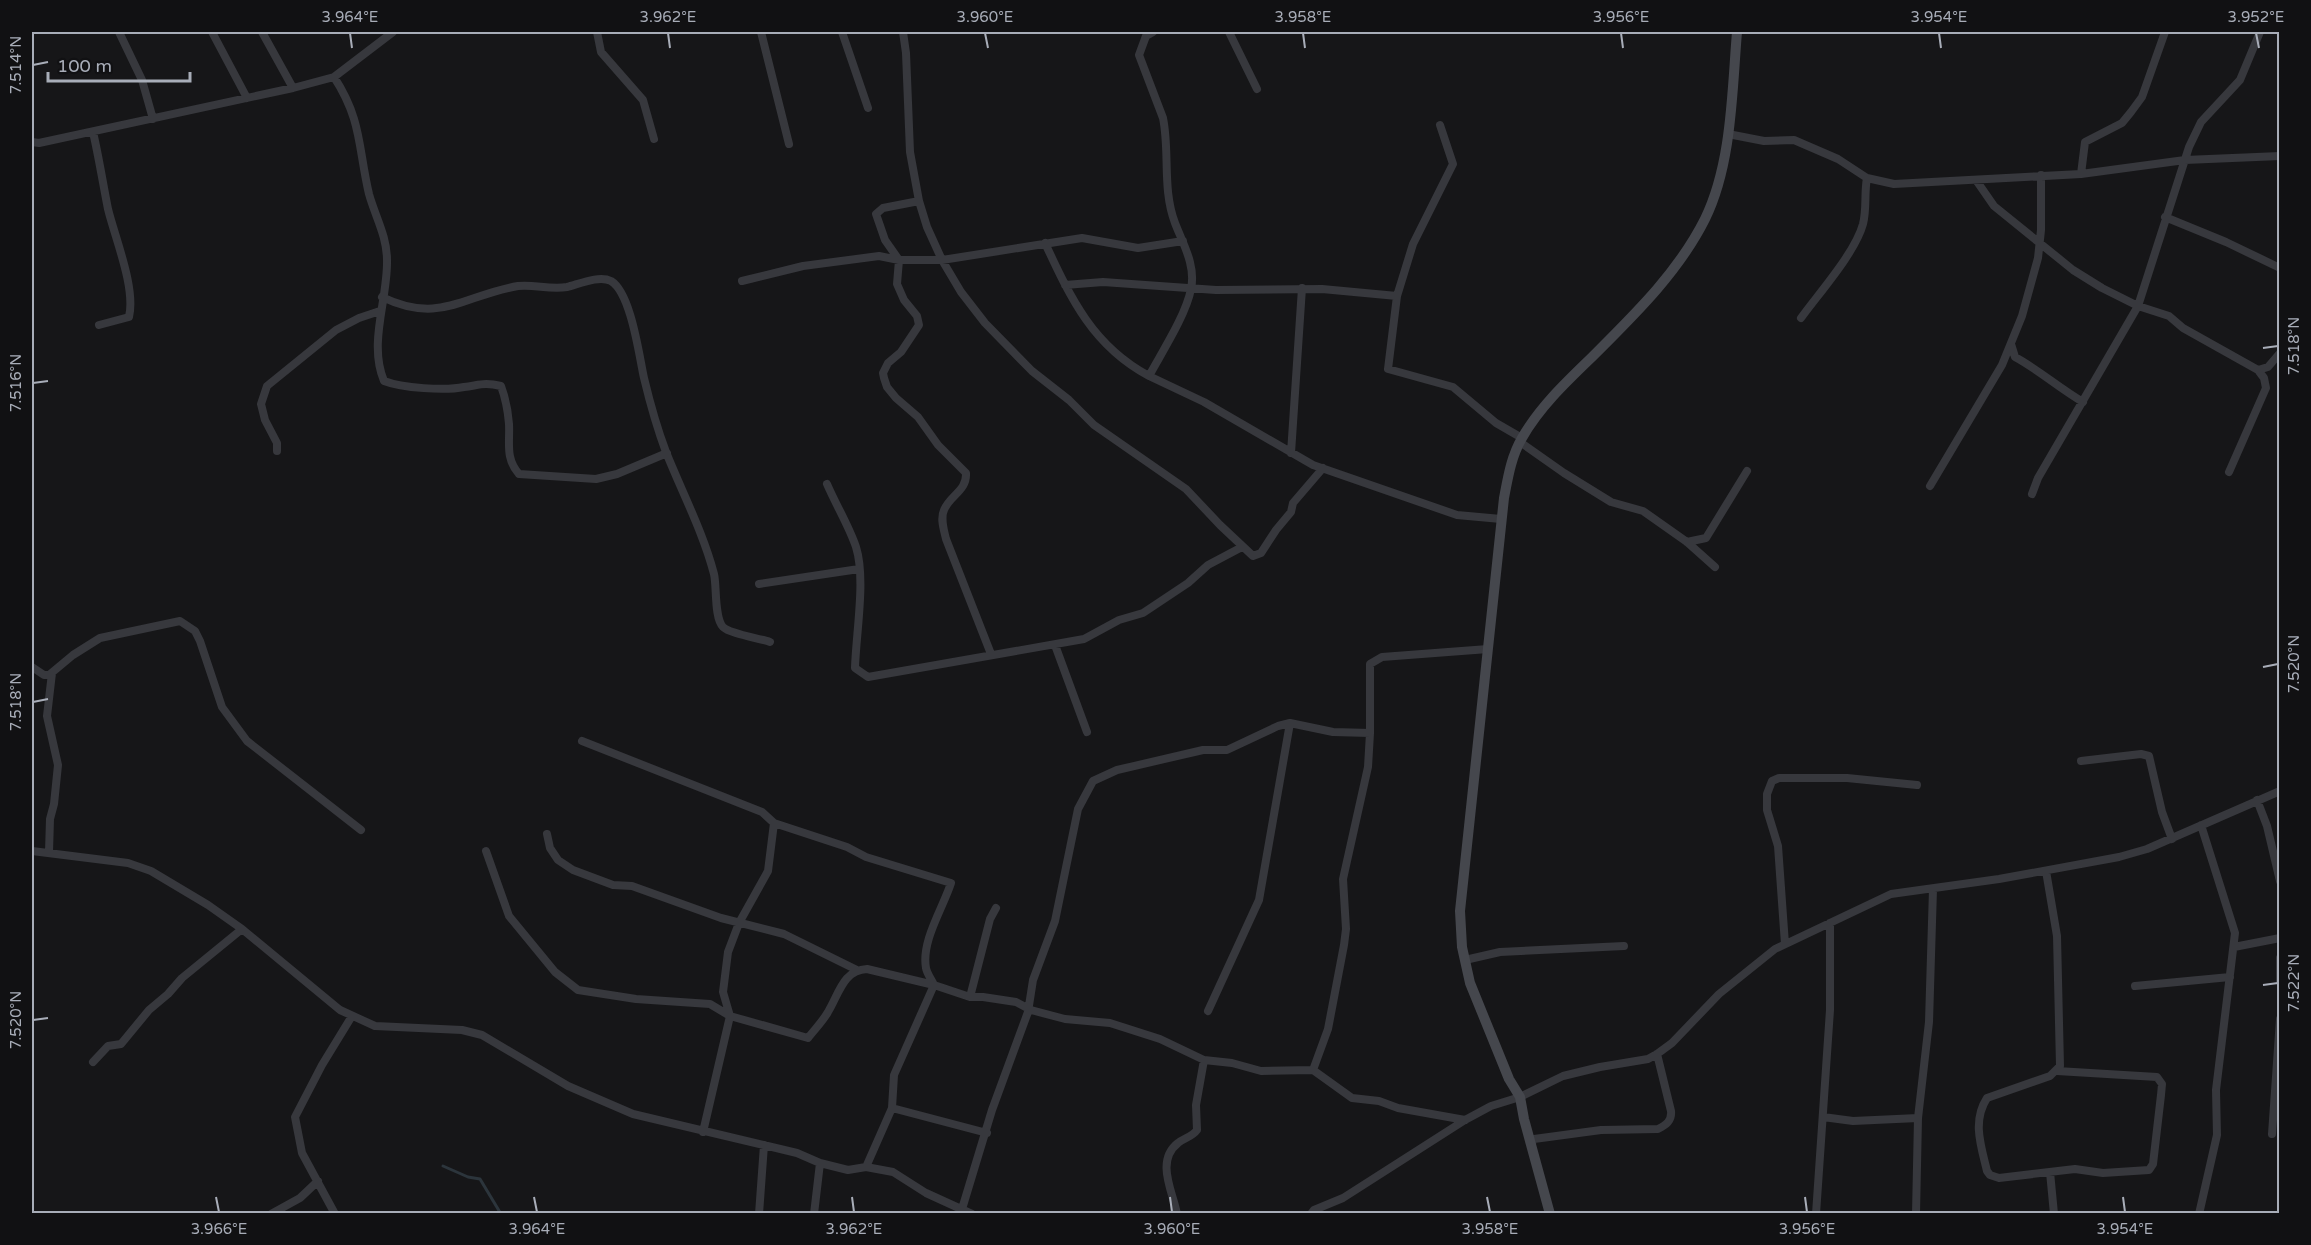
<svg xmlns="http://www.w3.org/2000/svg" width="2311" height="1245" font-family="'Varela Round',sans-serif">
	<style>
		.lines { fill: none; stroke-linecap: round; stroke-linejoin: round }
		.stream { stroke: #2c353c; stroke-width: 3 }
		.street { stroke: #37383d; stroke-width: 8 }
		.secondary { stroke: #45474d; stroke-width: 10 }
		.ticks { fill: none; stroke: #a8adb8; stroke-width: 2 }
		.neatline { fill: none; stroke: #a8adb8; stroke-width: 2 }
		.ticks-label { font-size: 15px; text-anchor: middle; fill: #a8adb8 }
	</style>
	<rect width="100%" height="100%" fill="#161618"/>
	<g class="lines">
		<path class="stream" d="M443 1166 468 1177 480 1179 501 1214"/>
		<path class="street" d="M119 32 142 80 153 119
			M212 32 247 98
			M262 32 293 88
			M597 32 601 52 643 100 654 139
			M761 32 789 144
			M842 32 868 108
			M903 32 906 53 910 152 919 201 927 227 942 260 961 292 985 323 1032 371 1069 400 1094 425 1186 489 1220 525 1253 556 1261 553 1276 530 1291 512 1293 503 1323 468
			M1153 32 1146 36 1139 55 1163 118C1170 152 1162 189 1175 223 1183 244 1196 265 1191 289 1186 315 1162 352 1149 376L1204 402 1313 465 1457 515 1501 519
			M1229 32 1257 89
			M334 77C362 120 358 147 369 194 375 216 387 236 387 260 388 299 368 343 384 381 402 388 445 391 464 387 480 385 484 382 501 386 505 397 508 411 509 424 510 443 505 458 519 474L596 479 617 474 667 453
			M1440 125 1453 164 1413 244 1397 296 1388 369 1453 387 1496 423 1522 438
			M93 132C99 158 103 184 108 209 115 238 136 288 129 317L99 325
			M1728 134 1764 141 1794 140 1838 159 1867 178 1894 184 2081 174 2185 160 2280 156
			M32 142 39 143 293 88 334 77 393 32
			M2081 174 2085 142 2122 123 2131 112 2142 97 2165 32
			M1976 180 1994 206 2073 270 2102 288 2138 306 2169 316 2183 328 2258 370
			M919 201 883 208 876 214 885 240 899 260 897 284 904 300 917 316 919 325 901 352 888 363 883 373 884 378 887 387 896 398 918 417 938 445 966 473C967 491 950 495 944 510 940 519 944 530 946 539L991 654
			M2165 217 2226 242 2280 268
			M1045 243C1071 299 1093 346 1149 376
			M742 281 803 266 879 256 899 260H942L1082 238 1138 248 1183 241
			M1065 285 1103 282 1216 290 1322 289 1397 296
			M382 297C440 325 464 295 518 286 534 284 550 290 567 287 579 284 599 275 611 281 631 293 639 355 644 378 650 403 657 428 666 452 682 492 703 532 714 574 717 587 714 618 723 627 730 634 759 638 770 642
			M1801 318C1819 293 1855 253 1863 224 1867 208 1864 194 1867 178
			M2011 344 2015 357C2039 370 2059 388 2083 402
			M1520 442 1564 473 1611 502 1643 511 1687 542 1715 567
			M277 451V443L265 420 261 404 267 386 336 330 359 318 380 311
			M1291 453 1302 288
			M2229 472 2266 388 2264 378 2258 370 2268 367 2280 353
			M827 484C836 505 849 526 856 547 866 579 856 633 855 668L868 677 1084 639 1119 620 1143 613 1188 583 1208 565 1242 547
			M1930 486 2002 365 2022 316 2038 258 2041 230V175
			M2032 494 2038 478 2138 306 2189 147 2201 122 2240 80 2260 32
			M1687 542 1706 538 1747 471
			M759 584 859 569
			M1055 645 1087 732
			M32 667 44 675H49L73 655 100 638 180 621 195 631 200 641 222 707 247 741 361 830
			M582 741 762 812 774 823 768 871 739 923 728 952 723 992 730 1016 703 1132
			M2081 761 2141 754 2149 756 2162 812 2172 839
			M2257 800 2267 826 2280 881
			M774 823 847 847 866 857 951 883C943 908 921 941 926 968 927 974 932 980 934 985L894 1075 892 1108 866 1167
			M547 834 550 848 558 860 573 870 613 885 632 886 721 918 784 934 857 970
			M32 851 128 863 151 871 208 905 242 929 340 1010 375 1026 462 1030 482 1035 568 1086 633 1114 797 1153 820 1163 848 1170 866 1167 893 1172 926 1193 972 1214
			M486 851 509 916 555 972 578 990 636 999 710 1004 730 1016 808 1038C815 1029 823 1021 828 1012 839 994 843 970 867 969L934 985 970 997H983L1016 1002 1031 1010 1065 1019 1110 1023 1160 1039 1204 1060 1232 1063 1261 1071 1313 1070 1352 1098 1379 1101 1398 1108 1465 1120
			M49 852 50 819 54 804 58 765 47 716 52 673
			M2046 871 2057 936 2060 1066 2050 1076 1987 1098C1972 1121 1981 1146 1987 1171L1990 1175 1999 1178 2075 1169 2103 1173 2149 1170 2153 1164 2161 1095 2162 1084 2157 1077 2057 1071
			M1785 944 1778 846 1767 810V794L1772 781 1779 778H1847L1917 785
			M2234 947 2280 938
			M2280 958V982
			M1465 960 1500 952 1624 946
			M2135 986 2230 977
			M970 997 990 919 996 908
			M1208 1011 1259 900 1290 723 1333 732 1370 733
			M93 1062 108 1046 121 1044 149 1010 168 994 182 978 242 929
			M1313 1070 1328 1029 1344 945 1346 929 1343 879 1368 767 1370 733V664L1382 657 1488 649
			M892 1108 987 1133
			M1823 1117 1853 1121 1918 1118
			M2272 1134 2280 1019
			M1531 1145 1534 1139 1601 1130 1658 1129C1666 1125 1672 1121 1671 1111L1657 1054
			M2050 1172 2054 1214
			M962 1209 992 1110 1028 1012 1033 980 1055 921 1078 809 1093 781 1117 770 1203 750H1227L1278 726 1290 723
			M271 1214 300 1198 318 1181
			M335 1214 302 1153 295 1117 322 1065 352 1016
			M759 1214 764 1145
			M814 1214 820 1163
			M1177 1214C1173 1192 1155 1161 1178 1143 1184 1138 1192 1137 1197 1130L1196 1105 1204 1060
			M1311 1214 1314 1210 1343 1198 1465 1120 1491 1106 1520 1097 1563 1076 1600 1067 1648 1059 1657 1054 1672 1043 1719 994 1775 949 1891 894 1999 879 2119 857 2147 849 2280 791
			M1816 1214 1830 1010V923
			M1916 1214 1918 1118 1929 1022 1933 889
			M2199 1214 2217 1135 2216 1090 2235 933 2201 825"/>
		<path class="secondary" d="M1550 1214 1524 1119 1520 1097 1509 1079 1470 983 1462 947 1460 911 1504 498C1508 477 1511 457 1522 438 1539 408 1565 383 1590 359 1633 316 1678 273 1705 219 1732 164 1732 91 1737 32"/>
	</g>
	<path class="ticks" d="M350 33 352 48M668 33 670 48M985 33 988 48M1303 33 1305 48M1621 33 1623 48M1939 33 1941 48M2256 33 2259 48M33 65 48 62M2263 348 2278 346M33 383 48 381M2263 667 2278 664M33 702 48 699M2263 985 2278 983M33 1020 48 1018M216 1197 219 1212M534 1197 537 1212M852 1197 854 1212M1170 1197 1172 1212M1487 1197 1490 1212M1805 1197 1807 1212M2123 1197 2125 1212"/>
	<rect width="2311" height="1245" fill="none" stroke="#111113" stroke-width="66"/>
	<path d="M48 72v9h142v-9" fill="none" stroke="#a8adb8" stroke-width="3"/>
	<text x="57" y="72" font-size="18" fill="#a8adb8" stroke="#111113" stroke-width="4.5" paint-order="stroke">100 m</text>
	<rect x="33" y="33" width="2245" height="1179" class="neatline"/>
	<g class="ticks-label">
		<text x="350" y="22">3.964°E</text>
		<text x="668" y="22">3.962°E</text>
		<text x="985" y="22">3.960°E</text>
		<text x="1303" y="22">3.958°E</text>
		<text x="1621" y="22">3.956°E</text>
		<text x="1939" y="22">3.954°E</text>
		<text x="2256" y="22">3.952°E</text>
		<text transform="translate(16 65) rotate(-90)" y="5">7.514°N</text>
		<text transform="translate(2294 346) rotate(-90)" y="5">7.518°N</text>
		<text transform="translate(16 383) rotate(-90)" y="5">7.516°N</text>
		<text transform="translate(2294 664) rotate(-90)" y="5">7.520°N</text>
		<text transform="translate(16 702) rotate(-90)" y="5">7.518°N</text>
		<text transform="translate(2294 983) rotate(-90)" y="5">7.522°N</text>
		<text transform="translate(16 1020) rotate(-90)" y="5">7.520°N</text>
		<text x="219" y="1234">3.966°E</text>
		<text x="537" y="1234">3.964°E</text>
		<text x="854" y="1234">3.962°E</text>
		<text x="1172" y="1234">3.960°E</text>
		<text x="1490" y="1234">3.958°E</text>
		<text x="1807" y="1234">3.956°E</text>
		<text x="2125" y="1234">3.954°E</text>
	</g>
</svg>
